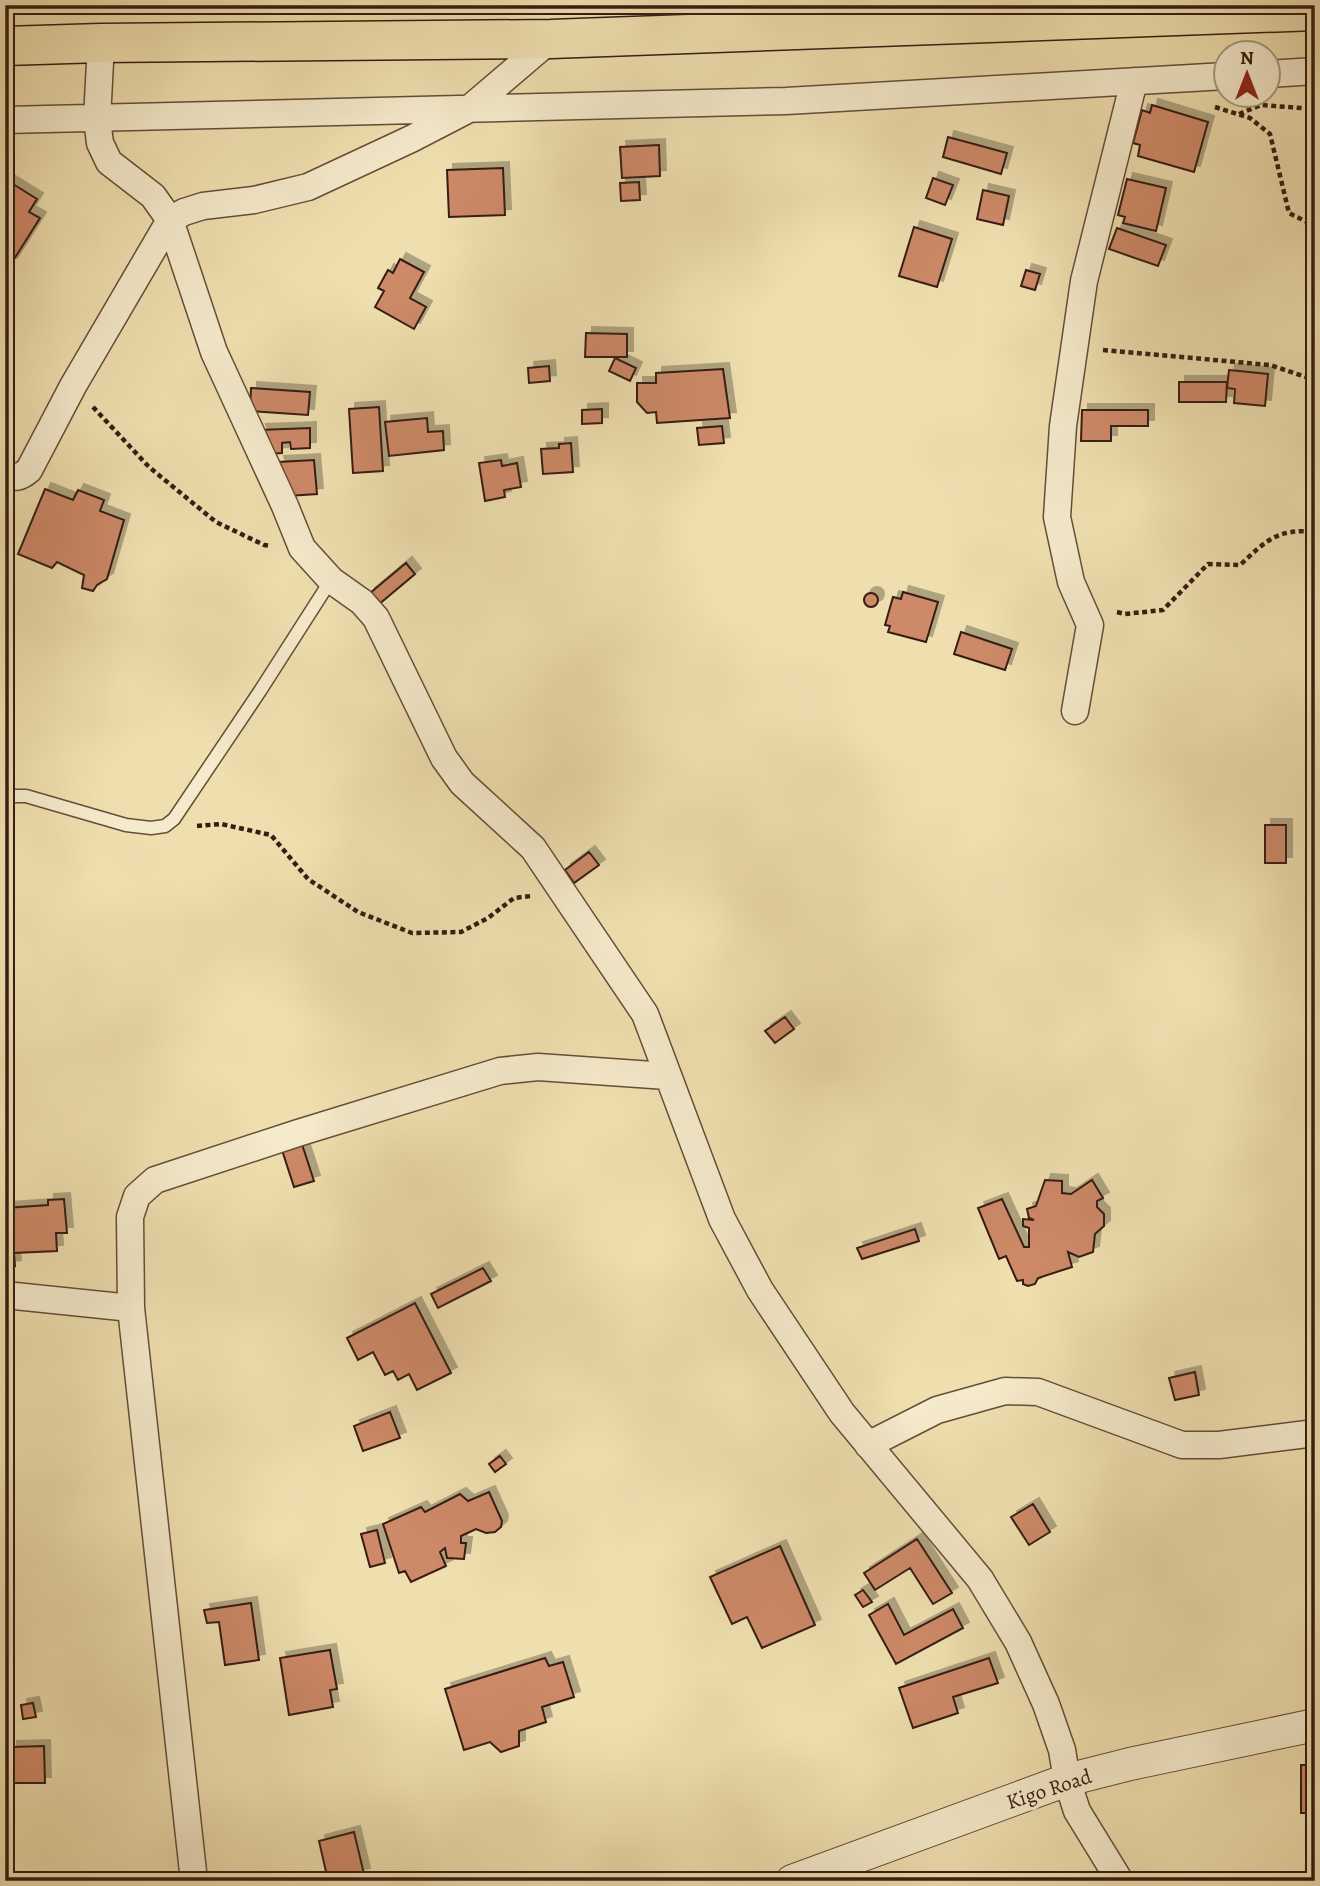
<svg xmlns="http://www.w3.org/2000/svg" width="1320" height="1886" font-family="Alegreya,serif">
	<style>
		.building { fill: #cd8968; stroke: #361c12; stroke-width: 2; filter: url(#shadow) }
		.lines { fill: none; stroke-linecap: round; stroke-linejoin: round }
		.service-casing { stroke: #644d39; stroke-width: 15 }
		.minor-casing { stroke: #644d39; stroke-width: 29 }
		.tertiary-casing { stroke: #644d39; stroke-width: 34 }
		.trunk-casing { stroke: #361c12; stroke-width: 41 }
		.path { stroke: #361c12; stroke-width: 4.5; stroke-dasharray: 5 3.5; stroke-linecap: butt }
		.service { stroke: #f5eacb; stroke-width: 12 }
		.minor { stroke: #f5eacb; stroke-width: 26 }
		.tertiary { stroke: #f5eacb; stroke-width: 32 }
		.trunk { stroke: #efdfaf; stroke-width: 38 }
		.labels { text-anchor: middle; stroke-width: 7; stroke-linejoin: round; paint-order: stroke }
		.street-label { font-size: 21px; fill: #361c12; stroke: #f5eacb }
	</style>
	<defs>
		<filter id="shadow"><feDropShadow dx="6" dy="-6" stdDeviation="0" flood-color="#0004"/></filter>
	</defs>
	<rect width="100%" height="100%" fill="#efdfaf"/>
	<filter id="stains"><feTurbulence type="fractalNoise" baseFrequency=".00286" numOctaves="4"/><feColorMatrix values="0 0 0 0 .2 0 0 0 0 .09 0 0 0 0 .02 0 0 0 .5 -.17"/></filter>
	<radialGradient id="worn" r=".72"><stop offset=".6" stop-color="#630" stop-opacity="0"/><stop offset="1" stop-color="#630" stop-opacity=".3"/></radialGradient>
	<path class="building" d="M1152 105 1208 122 1194 172 1138 156 1140 145 1133 143 1142 110 1150 113Z
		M948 137 1007 153 1001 174 943 157Z
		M659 145 660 176 622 178 620 147Z
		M503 168 505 215 449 217 447 170Z
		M933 178 953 185 945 205 926 198Z
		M5 179 37 199 29 212 40 218 11 264 5 261Z
		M1127 179 1166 188 1156 231 1123 223 1125 217 1118 215Z
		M639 182 640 200 621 201 620 183Z
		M983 190 1009 196 1003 225 977 219Z
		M914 227 952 239 937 287 899 276Z
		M1117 228 1166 245 1158 266 1109 249Z
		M400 259 424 272 410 298 426 307 414 329 375 307 384 291 378 288 388 270 393 273Z
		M1026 270 1040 274 1035 290 1021 286Z
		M586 333 627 334V357H585Z
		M615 358 636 368 630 381 609 371Z
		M549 366 550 381 529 383 528 368Z
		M723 369 730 418 657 423 656 412 647 413 637 402V383H656V373Z
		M1229 370 1268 374 1265 406 1234 403 1235 389 1227 388Z
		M1179 382H1227L1226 402H1179Z
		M251 388 310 392 308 415 250 411Z
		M379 407 383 471 353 473 349 409Z
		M602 409V423L582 424V410Z
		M1082 410H1148V426H1111V441H1081Z
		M427 418 428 432 443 431 444 450 389 456 385 422Z
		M722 426 724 443 699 445 697 428Z
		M310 428V448L291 449 290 442 282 443V453L268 454 260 430Z
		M571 443 573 472 543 474 541 449 559 448V444Z
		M314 460 317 494 288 496 278 462Z
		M501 460 502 466 517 463 521 487 504 490 505 497 485 501 479 463Z
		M45 489 73 500 78 490 104 500 100 511 124 520 107 579 97 585 93 591 82 588 84 575 57 562 52 568 18 554Z
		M406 563 415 574 378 605 369 594Z
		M903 592 938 602 926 642 888 632 890 626 885 625 893 597 901 599Z
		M864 600a7 7 0 1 1 14 0a7 7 0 1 1-14 0Z
		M961 632 1012 649 1005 670 954 654Z
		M1265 825H1286V863H1265Z
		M589 852 599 865 574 883 565 870Z
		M785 1017 794 1029 775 1043 765 1031Z
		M300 1138 314 1181 294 1187 280 1144Z
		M1045 1180 1062 1181V1193L1071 1194 1092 1180 1103 1198 1097 1201V1207L1104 1214V1226L1095 1234 1093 1252 1079 1257 1068 1252 1072 1267 1038 1278 1035 1284 1028 1286 1023 1284V1280L1017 1281 1006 1256 999 1259 978 1208 1002 1199 1024 1247H1029V1228L1023 1226V1219L1034 1220 1029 1218 1027 1209 1036 1206Z
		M64 1199 67 1233H56L57 1251 14 1253 15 1266 5 1267V1208L48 1205V1200Z
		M915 1229 919 1241 862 1259 857 1248Z
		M483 1268 491 1281 438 1308 431 1294Z
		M415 1303 451 1373 417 1390 409 1374 398 1380 393 1371 385 1375 373 1352 358 1360 347 1338Z
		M1195 1372 1199 1395 1175 1400 1169 1378Z
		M390 1412 400 1438 363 1451 354 1426Z
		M500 1456 506 1464 495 1472 489 1464Z
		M489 1492 502 1521 501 1527 495 1532 486 1533 476 1529 461 1536V1543H466L464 1559 447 1558 445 1548 440 1552 446 1566 411 1582 405 1571 399 1573 383 1524 421 1507 425 1512 460 1494 468 1501Z
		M1033 1504 1050 1532 1029 1545 1011 1517Z
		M377 1530 385 1563 370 1567 361 1534Z
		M917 1539 952 1593 933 1604 910 1568 875 1590 864 1573Z
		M780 1546 815 1625 762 1648 747 1617 732 1624 710 1577Z
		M863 1590 872 1602 863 1607 855 1595Z
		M251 1603 259 1660 225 1665 219 1622 207 1623 204 1610Z
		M888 1604 904 1635 953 1609 963 1628 896 1664 869 1615Z
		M330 1650 337 1689 330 1690 333 1707 289 1715 280 1658Z
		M545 1658 549 1666 563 1662 574 1697 542 1707 546 1722 519 1731V1746L501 1752 490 1742 464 1750 445 1689Z
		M989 1658 998 1683 953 1697 958 1713 913 1728 899 1688Z
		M33 1703 36 1717 23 1719 21 1705Z
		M44 1746 45 1783H12L11 1747Z
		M1301 1765H1315V1813H1301Z
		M354 1832 364 1874 342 1879 340 1873 327 1876 319 1841Z"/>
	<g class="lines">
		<defs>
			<path id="service" d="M5 796H26L126 825 151 828 165 826 174 819 260 691 331 580"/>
			<path id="minor" d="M101 43 97 119 100 143 109 162 153 196 170 220 214 352 285 506 302 548 331 580 362 602 376 618 444 758 462 783 533 848 645 1014 722 1219 760 1290 842 1413 980 1579 1018 1642 1046 1704 1062 1750 1067 1780 1077 1811 1120 1881
				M1268 74 1315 71
				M5 120 786 101 1226 76
				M5 474C15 479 21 477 29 470L73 386 170 220 184 212 203 206 254 200 308 187 411 139 469 109 551 39
				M1075 711 1090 625 1071 582 1057 517 1063 426 1084 281 1134 81
				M5 1295 131 1308
				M868 1445 937 1410 1005 1391 1038 1392 1182 1445H1219L1315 1433
				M194 1881 131 1308 130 1217 137 1196 155 1180 298 1133 500 1071 538 1067 667 1076"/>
			<path id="tertiary" d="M792 1881 1067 1780 1130 1764 1315 1725"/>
			<path id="trunk" d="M5 46 101 43 551 39 1315 11"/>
		</defs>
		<use href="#service" class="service-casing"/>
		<use href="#minor" class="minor-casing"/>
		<use href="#tertiary" class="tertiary-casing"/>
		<use href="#trunk" class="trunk-casing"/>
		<path class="path" d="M1215 107 1250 118 1270 134 1289 213 1315 226
			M1239 114 1261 105 1315 109
			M1103 350 1270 365 1315 380
			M93 407 149 467 216 522 264 545 271 546
			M1117 612 1125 614 1163 610 1208 564 1240 565C1266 541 1277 528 1315 532
			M197 826 221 824 271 835 308 879 358 912 412 933 461 932 488 918 514 898 531 896"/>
		<use href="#service" class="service"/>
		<use href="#minor" class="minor"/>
		<use href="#tertiary" class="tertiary"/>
		<use href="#trunk" class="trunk"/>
	</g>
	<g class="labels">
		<g class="street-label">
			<text transform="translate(1049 1789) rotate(-18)" y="7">Kigo Road</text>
		</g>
	</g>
	<rect width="1320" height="1886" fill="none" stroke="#efdfaf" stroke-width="28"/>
	<rect x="7" y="7" width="1306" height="1872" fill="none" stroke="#361c12" stroke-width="3.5"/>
	<rect x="14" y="14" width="1292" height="1858" fill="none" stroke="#361c12" stroke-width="2"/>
	<g transform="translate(1247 74)"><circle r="33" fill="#f5eacb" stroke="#a99881" stroke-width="2"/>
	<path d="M0-5L12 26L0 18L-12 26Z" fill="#8f2418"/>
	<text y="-10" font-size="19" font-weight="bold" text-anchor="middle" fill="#361c12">N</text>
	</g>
	<rect width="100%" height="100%" filter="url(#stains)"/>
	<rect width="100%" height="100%" fill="url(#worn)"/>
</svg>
